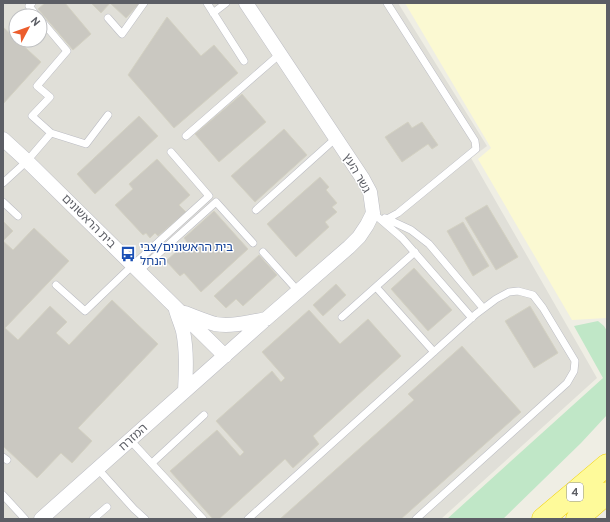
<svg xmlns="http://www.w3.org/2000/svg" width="610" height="522" font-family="Overpass,'Noto Sans Hebrew',sans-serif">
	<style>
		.industrial { fill: #e0dfd8; fill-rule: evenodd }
		.green { fill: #c0e7c7 }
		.sand { fill: #fbf9d2 }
		.building { fill: #cac8c1; stroke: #d3d1c2 }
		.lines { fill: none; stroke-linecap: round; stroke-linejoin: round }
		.service-casing { stroke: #bbbcc3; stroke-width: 8 }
		.minor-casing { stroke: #bbbcc3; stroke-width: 15 }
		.trunk-casing { stroke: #f2d100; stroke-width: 23 }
		.service { stroke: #fff; stroke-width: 7 }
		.minor { stroke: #fff; stroke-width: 14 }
		.trunk { stroke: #fefa9a; stroke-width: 22 }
		.labels { text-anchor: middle; stroke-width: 3; stroke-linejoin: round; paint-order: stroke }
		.shield { fill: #fff; stroke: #8d8e93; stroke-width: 1 }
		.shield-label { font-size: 11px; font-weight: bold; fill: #5c5e65 }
		.street-label { font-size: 12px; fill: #5c5e65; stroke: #fff }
		.transit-label { font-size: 12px; fill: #164399; stroke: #fff; text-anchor: start }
	</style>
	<rect width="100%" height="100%" fill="#efeee4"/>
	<path class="industrial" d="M3 3H398L487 146 471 158 597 378 441 519H3ZM16 16H40V40H16Z"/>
	<path class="green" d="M598 321 604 326 607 331V415L581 443 503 519H447L603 378 574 326Z"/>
	<path class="sand" d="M405 3H607V318L572 320 478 159 491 148Z"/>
	<path class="building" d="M45 3H65L91 34 73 50 38 9Z
		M91 3H110L101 13Z
		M110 3H140L126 18Z
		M167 17 201 56 214 45 238 73 174 128 128 75Z
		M3 27 41 62 3 104Z
		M242 94 266 122 219 162 195 134Z
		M139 116 158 136 95 194 77 174Z
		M408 122 412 128 422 122 438 145 432 149 428 144 402 162 385 137Z
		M284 129 307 155 255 202 231 176Z
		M157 159 190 195 179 205 186 212 158 236 155 233 150 238 146 233 143 235 115 205 133 189 129 184Z
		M320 177 329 187 326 190 337 203 332 207 337 212 325 222 329 227 296 257 267 224Z
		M487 205 518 257 496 270 465 218Z
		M214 211 248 249 201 292 184 273 180 276 166 261 187 242 184 238Z
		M3 221 13 231 3 241 13 250 34 228 69 261 5 328 18 340 50 306 67 322 56 333 69 345 112 300 158 344 78 428 92 441 72 463 61 453 37 478 3 446Z
		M463 222 489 266 473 276 447 231Z
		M259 255 277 275 243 306 236 299 226 308 214 296Z
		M414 268 452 310 428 331 391 289Z
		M336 284 346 295 323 316 313 305Z
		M530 306 558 353 534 368 505 321Z
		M309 310 340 344 368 319 401 356 313 436 319 444 293 468 285 459 219 519H213L170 471 217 430 240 456 244 452 216 421 272 371 281 382 285 378 262 352Z
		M462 346 521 412 401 519H280L414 400 408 394Z"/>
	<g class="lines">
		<defs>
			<path id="service" d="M32 3 29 6 37 16
				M207 3 244 61
				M213 13 226 3
				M108 18 122 34 144 3
				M40 19 67 51 37 86 50 97 32 116 51 133
				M186 136 280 54
				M3 183 27 161 51 133 86 144 108 115
				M3 202 18 216
				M256 210 336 138
				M373 213 402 238 472 318
				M385 218 411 230 429 244 483 308
				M383 221 387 219 398 213 476 149 475 141 387 3
				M263 252 298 291
				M139 271 216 202 253 243
				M56 285 85 311 133 265 209 196 171 152
				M376 287 434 352
				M342 317 415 252
				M130 440 203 519
				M3 457 7 460
				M152 463 204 415
				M98 469 134 509 145 519
				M3 495 25 519
				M93 519 107 507
				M248 519 476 314 496 299 509 292 518 291 533 295 543 308 575 361 574 371 567 383 416 519"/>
			<path id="minor" d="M3 139 27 161 225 356
				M176 310C178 317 181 324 183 331 187 351 186 371 185 391
				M185 313C195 317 205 321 215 324 231 327 250 322 266 319
				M41 519 266 319 349 247 359 237 367 225 373 213 370 192 363 179 246 3"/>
			<path id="trunk" d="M543 519 607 465
				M577 519 607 493"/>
		</defs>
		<use href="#service" class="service-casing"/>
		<use href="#minor" class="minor-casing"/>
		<use href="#trunk" class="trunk-casing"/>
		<use href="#service" class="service"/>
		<use href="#minor" class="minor"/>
		<use href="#trunk" class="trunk"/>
	</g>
	<defs>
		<symbol id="bus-bare" viewBox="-9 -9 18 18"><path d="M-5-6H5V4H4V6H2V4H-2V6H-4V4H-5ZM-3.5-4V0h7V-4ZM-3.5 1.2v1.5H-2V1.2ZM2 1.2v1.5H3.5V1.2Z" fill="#1a4fb4" stroke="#fff" stroke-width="2.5" paint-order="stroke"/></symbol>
	</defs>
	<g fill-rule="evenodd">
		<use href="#bus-bare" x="117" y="243" width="22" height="22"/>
	</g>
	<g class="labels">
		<rect class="shield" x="567" y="483" width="16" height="18" rx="3"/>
		<g class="shield-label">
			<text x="575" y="496">4</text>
		</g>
		<g class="street-label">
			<text transform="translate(357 173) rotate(60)" y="4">גשר העץ</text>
			<text transform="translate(89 221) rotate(45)" y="4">בית הראשונים</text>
			<text transform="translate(133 437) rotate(-42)" y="4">המזרח</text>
		</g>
		<g class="transit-label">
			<text x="140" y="251">בית הראשונים/צבי<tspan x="140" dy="14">הנחל</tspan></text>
		</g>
	</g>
	<rect width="610" height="522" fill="none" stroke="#5c5e65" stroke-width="8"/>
	<g transform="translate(28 28) rotate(49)"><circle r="19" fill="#ffffff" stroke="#bebfc1"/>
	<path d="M0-3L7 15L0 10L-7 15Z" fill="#ec5d2c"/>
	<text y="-6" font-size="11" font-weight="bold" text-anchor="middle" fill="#5c5e65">N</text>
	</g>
</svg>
